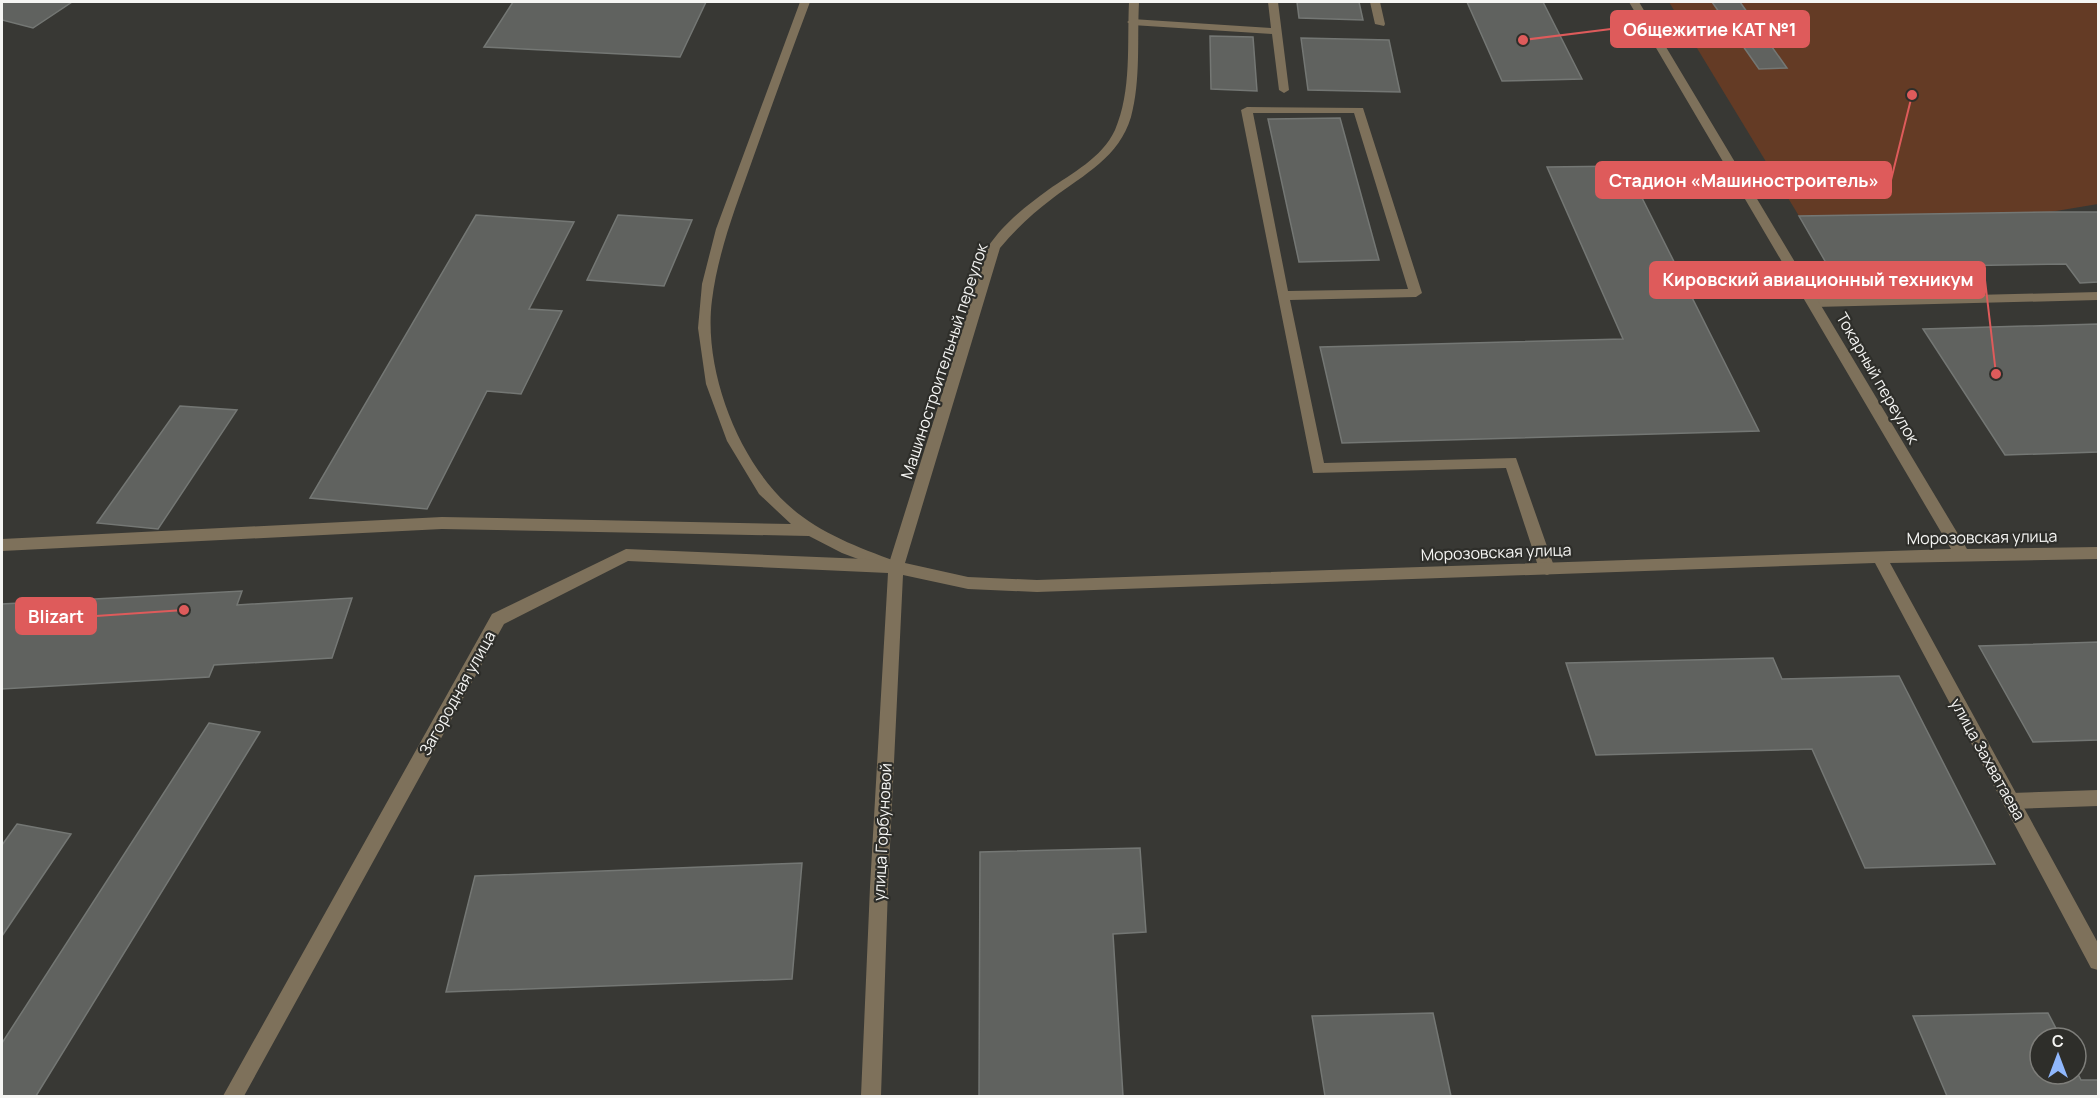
<svg xmlns="http://www.w3.org/2000/svg" width="2100" height="1098" font-family="Manrope,sans-serif">
	<style>
		.green { fill: #643b25 }
		.building { fill: #60625f; stroke: #747774; stroke-width: 1.5 }
		.lines { fill: none; stroke-linecap: round; stroke-linejoin: round }
		.service { fill: #7e715b; fill-rule: evenodd }
		.minor { fill: #7e715b; fill-rule: evenodd }
		.labels { text-anchor: middle; stroke-width: 4.5; stroke-linejoin: round; paint-order: stroke }
		.street-label { font-size: 16px; fill: #f5f5f3; stroke: #2e2e2a }
		.leader { fill: none; stroke: #de5b5b; stroke-width: 2 }
		.callout-dot { fill: #de5b5b; stroke: #2e2e2a; stroke-width: 2 }
		.callout { fill: #de5b5b; stroke: #de5b5b; stroke-width: 2 }
		.callout-label { font-size: 18px; text-anchor: middle; font-weight: bold; fill: #fff }
	</style>
	<rect width="100%" height="100%" fill="#383834"/>
	<path class="green" d="M1669 2H2098V204L2050 212 1799 216Z"/>
	<path class="building" d="M2 2H72L33 28 2 20Z
		M513 2H706L680 57 484 47Z
		M1297 2H1359L1363 20 1299 18Z
		M1467 2H1543L1582 79 1502 81Z
		M1712 2H1740L1787 68 1759 69Z
		M1210 36 1253 37 1257 91 1211 89Z
		M1301 38 1389 40 1400 92 1308 90Z
		M1340 118 1379 260 1299 262 1268 119Z
		M1626 166 1759 431 1342 443 1320 347 1623 339 1547 167Z
		M2050 212H2098V282L2080 283 2066 264 1829 268 1799 216Z
		M476 215 574 222 529 309 562 311 521 394 487 391 427 509 310 498Z
		M618 215 692 220 664 286 587 280Z
		M2098 324V452L2005 455 1923 329Z
		M180 406 237 410 158 529 97 523Z
		M242 591 237 605 352 598 332 658 214 665 209 677 2 689V604Z
		M2098 642V740L2033 742 1979 646Z
		M1773 658 1782 679 1899 676 1995 864 1865 868 1812 749 1596 755 1566 663Z
		M209 723 260 732 36 1096H2V1043Z
		M17 824 71 834 2 936V845Z
		M1140 848 1146 932 1113 934 1123 1096H979L980 852Z
		M802 863 792 979 446 992 475 876Z
		M1433 1013 1451 1096H1325L1312 1016Z
		M2048 1013 2061 1038H2040V1074H2076V1070L2081 1080H2098V1096H1947L1913 1016Z"/>
	<g class="lines">
		<path class="service" d="M800 2H810C790 55 771 108 752 161 736 206 718 252 712 300 703 368 737 458 787 504 817 532 857 547 895 561L898 565 895 569 890 571 842 553 809 536 442 529 2 551V539L442 517 791 524 759 494 727 441 706 384 698 328 702 284 716 229Z
			M1268 2H1278L1289 90 1284 93 1279 90 1272 34 1132 25 1127 22 1132 19 1271 28Z
			M1370 2H1380L1385 24 1384 26 1375 24Z
			M1247 107 1363 108 1422 293 1416 297 1290 300 1324 463 1516 458 1555 569 1552 573 1547 575 1542 573 1539 569 1506 468 1313 473 1241 110ZM1253 113H1354L1408 289 1288 291Z
			M2098 292V300L1815 307 1809 303 1815 299Z
			M2098 790V806L2011 809 2005 807 2002 801 2005 795 2011 793Z"/>
		<path class="minor" d="M1129 2H1139C1137 40 1141 80 1131 117 1119 157 1085 174 1053 198 1033 213 1016 229 1000 248L905 563 968 577 1037 580 1951 549 1629 2H1639L1967 549 2098 547V559L1890 563 2098 943V970L2091 968 1875 563 1037 592 968 589 903 575 888 887 881 1096H861L870 887 888 573 628 561 504 624 244 1096H223L492 614 626 549 890 560 988 247C1003 224 1026 206 1048 190 1072 173 1102 158 1115 130 1132 91 1127 43 1129 2Z"/>
	</g>
	<g class="labels">
		<g class="street-label">
			<text transform="translate(944 361) rotate(-72)" y="6">Машиностроительный переулок</text>
			<text transform="translate(1878 378) rotate(60)" y="6">Токарный переулок</text>
			<text transform="translate(1982 537) rotate(-1)" y="6">Морозовская улица</text>
			<text transform="translate(1496 552) rotate(-2)" y="6">Морозовская улица</text>
			<text transform="translate(457 693) rotate(-61)" y="6">Загородная улица</text>
			<text transform="translate(1988 759) rotate(61)" y="6">улица Захватаева</text>
			<text transform="translate(882 832) rotate(-87)" y="6">улица Горбуновой</text>
		</g>
	</g>
	<path class="leader" d="M1523 40L1611 29M1912 95L1891 180M1996 374L1985 280M184 610L96 616"/>
	<g class="callout-dot">
		<circle cx="1523" cy="40" r="6"/>
		<circle cx="1912" cy="95" r="6"/>
		<circle cx="1996" cy="374" r="6"/>
		<circle cx="184" cy="610" r="6"/>
	</g>
	<g class="callout">
		<rect x="1611" y="11" width="198" height="36" rx="6"/>
		<rect x="1596" y="162" width="295" height="36" rx="6"/>
		<rect x="1650" y="262" width="335" height="36" rx="6"/>
		<rect x="16" y="598" width="80" height="36" rx="6"/>
	</g>
	<g class="callout-label">
		<text x="1710" y="36">Общежитие КАТ №1</text>
		<text x="1744" y="187">Стадион «Машиностроитель»</text>
		<text x="1818" y="286">Кировский авиационный техникум</text>
		<text x="56" y="623">Blizart</text>
	</g>
	<rect width="2100" height="1098" fill="none" stroke="#f5f5f3" stroke-width="6"/>
	<g transform="translate(2058 1056)"><circle r="28" fill="#2e2e2a" stroke="#7e7e7a" stroke-width="1.5"/>
	<path d="M0-4.5L10 22L0 15L-10 22Z" fill="#90b8fd"/>
	<text y="-9" font-size="16" font-weight="bold" text-anchor="middle" fill="#f5f5f3">С</text>
	</g>
</svg>
